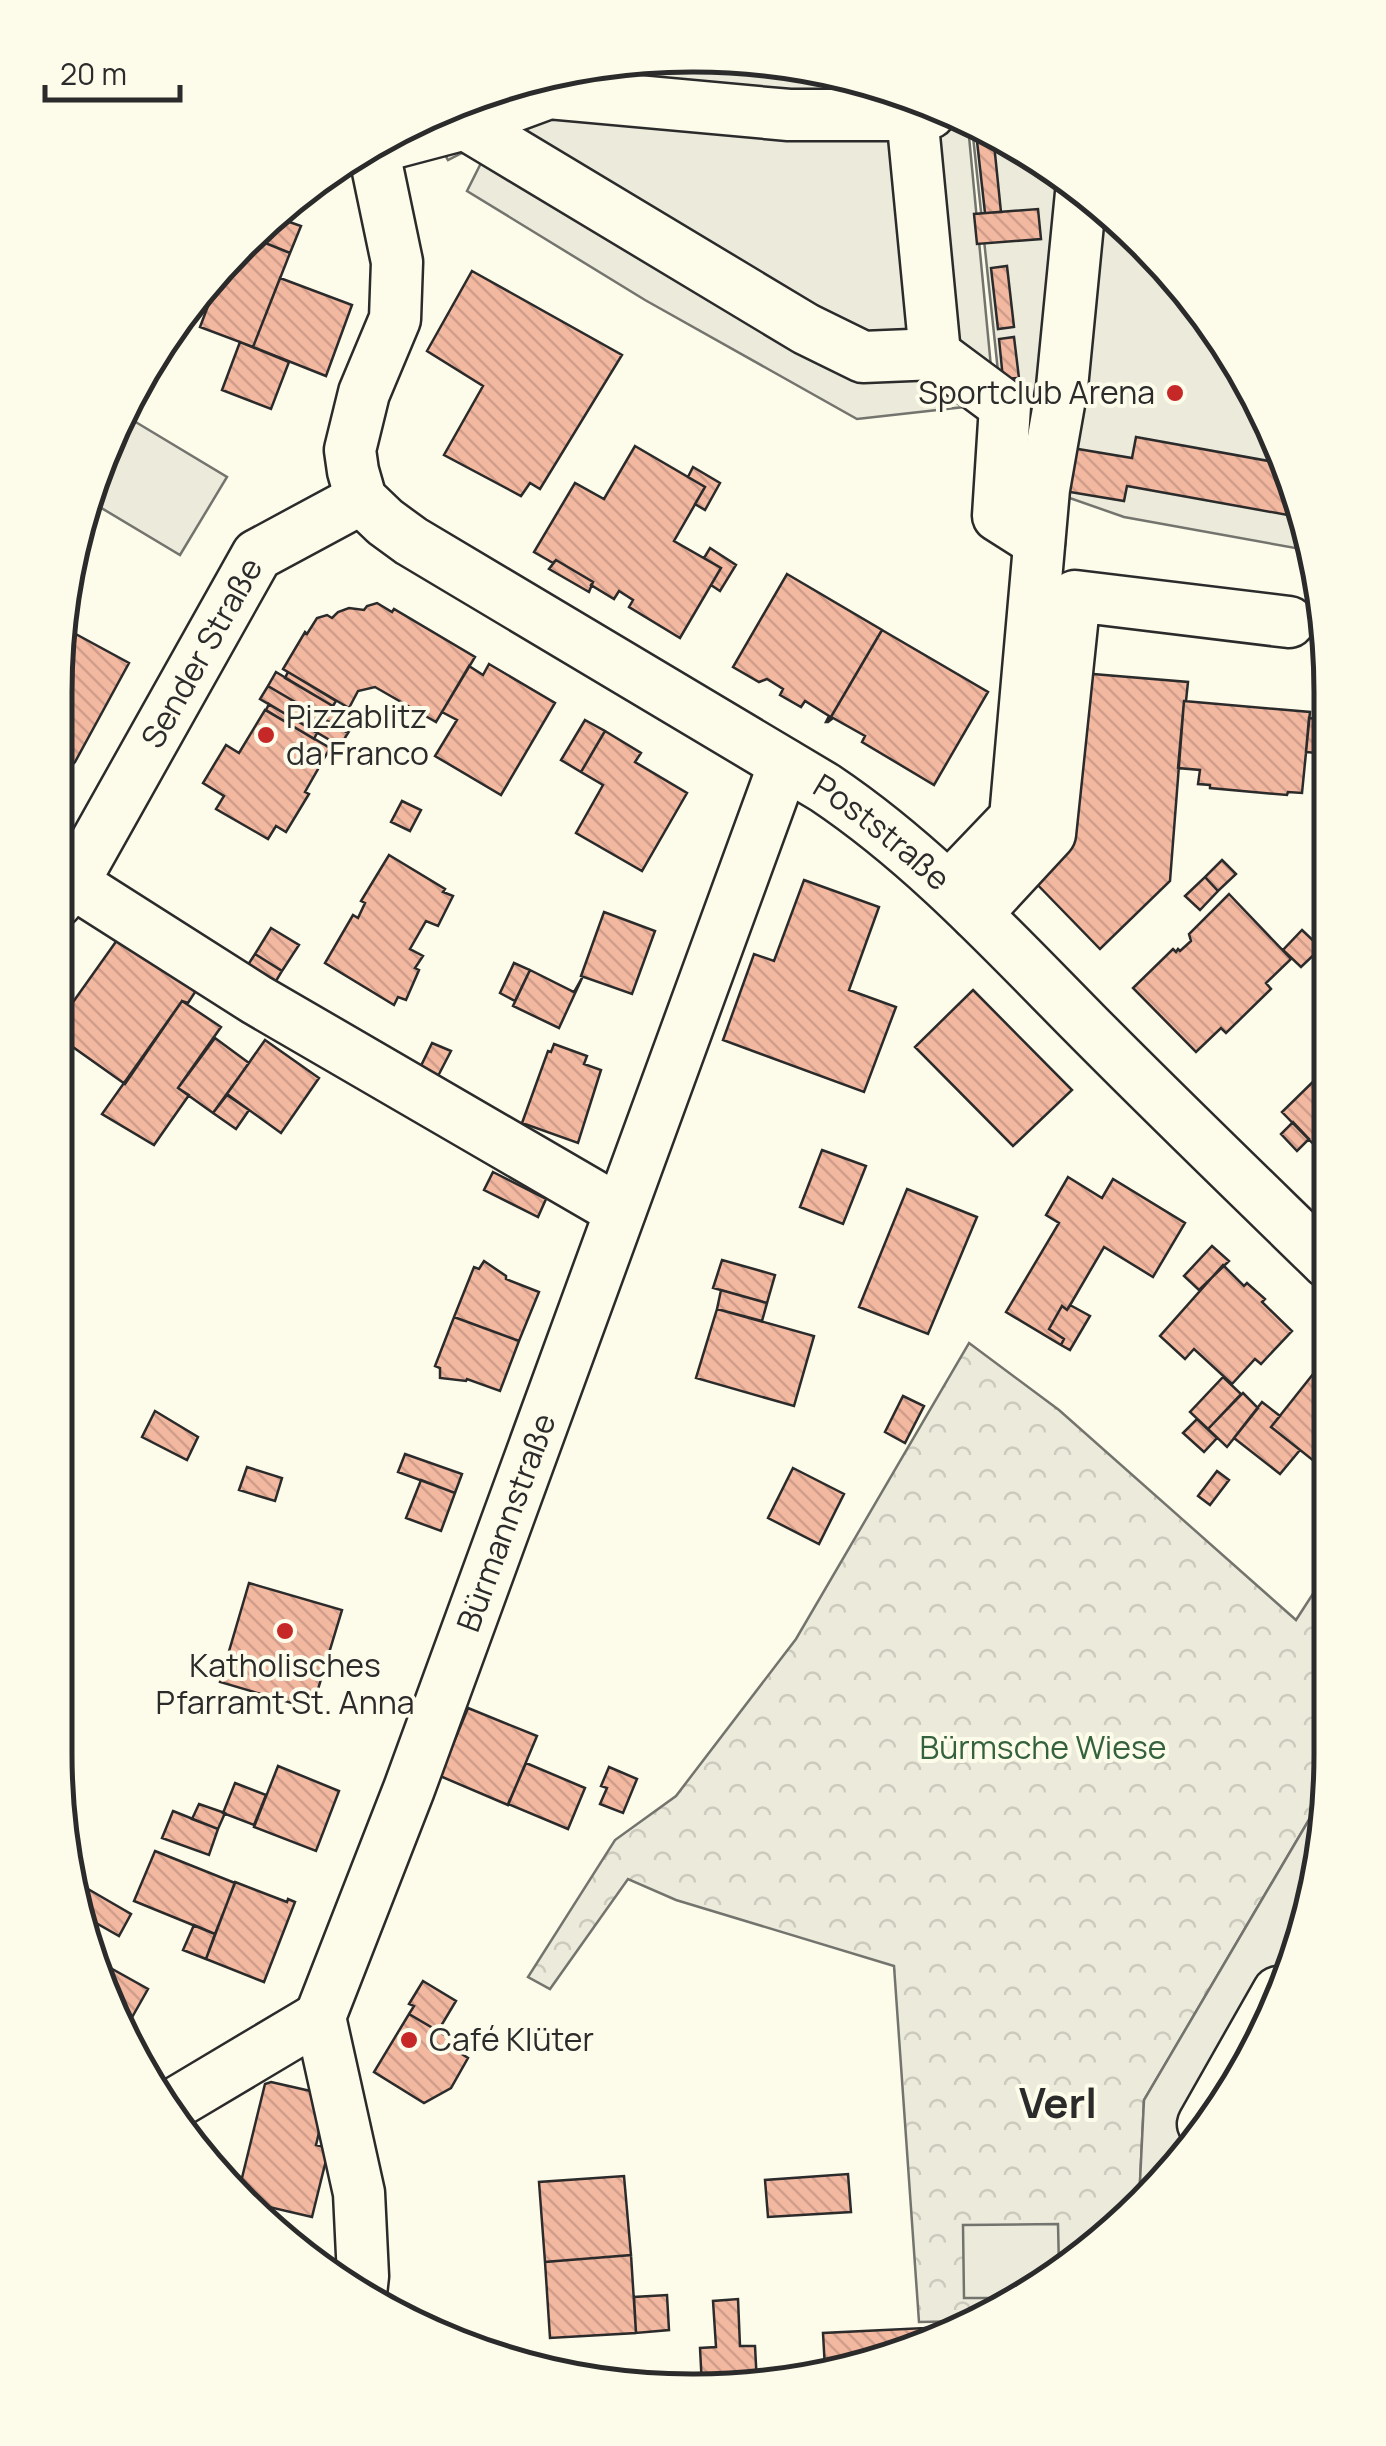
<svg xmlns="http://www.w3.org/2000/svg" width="1386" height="2446" font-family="Manrope,sans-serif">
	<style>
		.park { fill: url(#park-crowns); stroke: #74746e; stroke-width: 2.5 }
		.pitch { fill: #ecebdb; stroke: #74746e; stroke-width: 2.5 }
		.parking { fill: #eceadb; stroke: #74746e; stroke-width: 2.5 }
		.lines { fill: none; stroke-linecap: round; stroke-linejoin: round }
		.stream { stroke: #d8d7c9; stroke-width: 14 }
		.building { fill: url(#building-back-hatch); stroke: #2b2b2b; stroke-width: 2.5 }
		.minor-casing { stroke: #2b2b2b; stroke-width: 55 }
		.minor { stroke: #fdfbea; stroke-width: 50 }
		.poi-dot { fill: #c62828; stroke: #fdfbea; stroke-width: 4 }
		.labels { text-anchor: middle; stroke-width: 8; stroke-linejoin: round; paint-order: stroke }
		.poi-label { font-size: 32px; fill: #2b2b2b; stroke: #fdfbea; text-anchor: start }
		.street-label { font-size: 32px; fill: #2b2b2b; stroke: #fdfbea }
		.park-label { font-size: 32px; fill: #34623c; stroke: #fdfbea }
		.district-label { font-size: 42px; font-weight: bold; fill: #2b2b2b; stroke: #fdfbea }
		.rim { fill: none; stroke: #2b2b2b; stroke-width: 5 }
	</style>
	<defs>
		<pattern id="park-crowns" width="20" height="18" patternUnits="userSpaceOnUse" patternTransform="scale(2.5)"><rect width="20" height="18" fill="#ecebdb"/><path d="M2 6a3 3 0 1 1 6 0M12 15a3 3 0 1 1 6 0" fill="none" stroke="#cbcabc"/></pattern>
		<pattern id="building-back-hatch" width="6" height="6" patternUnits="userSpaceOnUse" patternTransform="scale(2.5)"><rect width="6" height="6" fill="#f2b8a0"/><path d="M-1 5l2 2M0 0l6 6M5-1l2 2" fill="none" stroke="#d09e8a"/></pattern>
	</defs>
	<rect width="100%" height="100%" fill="#fdfbea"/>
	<path class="park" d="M969 1343 1059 1410 1296 1620 1329 1569 1330 1784 1144 2100 1139 2202 1113 2233 972 2321 919 2322 894 1966 676 1900 628 1879 550 1989 528 1977 615 1840 676 1796 796 1639Z"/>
	<path class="pitch" d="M972 127 1012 141 1144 241 1224 339 1297 487 1312 551 1124 517 1044 489 1039 406 999 381Z
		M1058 2224 1059 2267 1009 2298H964L963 2225Z"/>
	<path class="parking" d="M776 61 968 126 991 367 973 406 857 419 645 300 467 191 481 163 462 153 448 160 429 126 528 77Z
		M134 421 227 477 180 555 88 500Z
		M1330 1784V1794L1297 1958 1245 2072 1139 2202 1144 2100Z"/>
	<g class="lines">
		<path class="stream" d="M118 424 145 385 162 349"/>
	</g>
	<path class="building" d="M985 131 993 134 1001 212 985 213 976 132Z
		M1038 209 1041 239 977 244 974 214Z
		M278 218 301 226 290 253 258 240Z
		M258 240 290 253 253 347 200 327 214 290Z
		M1007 266 1014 327 998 329 991 268Z
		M472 271 622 355 540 489 530 483 521 496 444 455 483 386 427 351Z
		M280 278 352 305 326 376 253 347Z
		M1014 337 1019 378 1003 379 999 339Z
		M240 342 289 362 271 409 222 390Z
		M1136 437 1285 464 1297 487 1304 518 1127 486 1124 501 1064 491 1072 448 1132 458Z
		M635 446 705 487 674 541 721 568 680 638 629 607 633 600 619 591 614 599 591 585 593 582 556 560 553 563 534 552 575 483 604 499Z
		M693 467 720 483 705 510 695 504 705 487 688 477Z
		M710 548 736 565 720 591 711 585 721 568 704 558Z
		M556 560 593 582 589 592 549 569Z
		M787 574 882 630 828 722H826L829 716 805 701 801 707 780 695 783 689 767 679 759 682 733 667Z
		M377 603 392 612 394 609 475 657 436 722 375 687 358 691 349 708 283 669 305 632 307 634 317 618 327 615 332 618 338 612 349 608 364 610 367 606Z
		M61 626 129 663 75 762 72 765 68 763 63 772 71 777 60 797 56 795V652Z
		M882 630 988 692 934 785 862 742 865 736 833 718 828 722Z
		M489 664 555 703 501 795 435 756 457 720 442 712 469 666 483 675Z
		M276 672 356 720 348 733 268 686Z
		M288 672 336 701 333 706 285 678Z
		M1081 673 1188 682 1186 701H1184L1170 881 1100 949 1029 876Z
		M268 686 348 733 340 746 260 699Z
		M1184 701 1310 712 1302 793 1288 792 1287 795 1210 788V785L1198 784 1200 770 1178 768Z
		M269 704 317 733 314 739 266 710Z
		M265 710 330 748 305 792 309 794 286 832 276 826 268 839 216 809 224 796 203 783 226 745 239 753Z
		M1309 718 1326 720V754L1306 752Z
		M585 720 605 731 581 772 561 760Z
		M605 731 641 753 635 762 687 793 642 871 576 833 603 785 581 772Z
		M402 801 421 810 410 831 391 822Z
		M389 855 445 889 443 892 453 896 438 926 426 921 410 949 423 956 415 968 419 970 406 1000 398 997 394 1005 325 963 353 915 358 918 365 903 361 901Z
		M1222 860 1236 874 1218 891 1205 877Z
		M1205 877 1218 891 1200 910 1185 896Z
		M804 880 879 907 849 990 896 1007 864 1092 723 1040 754 954 774 961Z
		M1229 894 1291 959 1266 983 1271 989 1226 1033 1221 1028 1196 1052 1133 988 1173 949 1176 952 1178 949 1180 951 1191 941 1189 934Z
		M604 912 655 931 632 994 581 976Z
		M271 928 299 945 282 971 255 954Z
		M1302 930 1321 948 1301 967 1283 950Z
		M120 936 199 986 188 1003 182 1001 125 1084 56 1035V1026Z
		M255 954 282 971 270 991 242 974Z
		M514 963 530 970 515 1001 500 993Z
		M530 970 574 992 583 976 559 1028 513 1006Z
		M973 990 1072 1090 1013 1146 915 1047Z
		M182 1001 221 1027 178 1088 189 1095 154 1145 102 1114Z
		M215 1038 249 1063 213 1113 178 1088Z
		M265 1040 319 1078 281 1133 227 1094Z
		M432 1043 451 1051 437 1078 419 1070Z
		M554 1044 587 1056 584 1064 601 1070 578 1143 522 1123 548 1051 551 1052Z
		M1327 1068V1158L1282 1112Z
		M227 1095 249 1110 236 1129 213 1113Z
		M1293 1122 1309 1139 1297 1151 1281 1134Z
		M822 1150 866 1166 843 1224 800 1207Z
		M493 1172 546 1199 538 1217 484 1190Z
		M1068 1177 1102 1198 1113 1179 1185 1223 1153 1277 1104 1247 1069 1307 1067 1310 1062 1306 1049 1329 1064 1339 1061 1345 1006 1312 1059 1223 1046 1215Z
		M907 1189 977 1217 928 1334 859 1307Z
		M1212 1246 1229 1261 1199 1290 1184 1276Z
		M722 1260 775 1275 767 1303 713 1288Z
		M484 1261 506 1276V1279L539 1292 519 1341 454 1317 474 1267 479 1269Z
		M1223 1265 1244 1286 1247 1283 1265 1299 1262 1302 1292 1331 1261 1364 1255 1359 1232 1384 1194 1349 1185 1359 1160 1336Z
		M721 1290 767 1303 762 1321 717 1309Z
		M1070 1305 1090 1316 1070 1350 1061 1345 1064 1339 1049 1329 1062 1306 1067 1310Z
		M717 1309 814 1336 794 1406 696 1378Z
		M454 1317 519 1341 500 1391 467 1379 466 1381 440 1378V1368L435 1366Z
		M1321 1364 1328 1370 1329 1473 1271 1427Z
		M1223 1377 1241 1394 1208 1429 1190 1412Z
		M1243 1393 1258 1408 1227 1447 1208 1429Z
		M903 1396 924 1406 905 1443 885 1432Z
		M1262 1402 1280 1416 1271 1427 1300 1450 1280 1474 1234 1438Z
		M155 1411 198 1437 187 1460 142 1437Z
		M1197 1419 1217 1438 1204 1452 1183 1433Z
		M405 1454 462 1474 455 1493 398 1472Z
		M247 1467 282 1478 275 1501 239 1490Z
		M793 1468 844 1494 819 1544 768 1518Z
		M1217 1471 1229 1480 1210 1505 1198 1496Z
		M421 1480 455 1493 441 1531 406 1518Z
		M249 1583 342 1610 312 1709 220 1682Z
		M468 1708 537 1736 508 1805 440 1776Z
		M526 1763 585 1788 568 1829 508 1804Z
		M278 1766 339 1791 316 1851 254 1827Z
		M609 1767 637 1779 623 1813 600 1804 607 1788 601 1786Z
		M235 1783 266 1795 254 1825 223 1813Z
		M199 1804 225 1813 218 1829 192 1819Z
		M173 1811 218 1829 209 1855 162 1838Z
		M155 1851 235 1883 215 1934 134 1901Z
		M235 1882 287 1902 288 1899 295 1902 264 1982 206 1959Z
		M88 1889 131 1914 119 1936 82 1915 80 1904Z
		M194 1925 215 1934 206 1959 183 1950Z
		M89 1956 148 1989 126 2028 89 1958Z
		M423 1981 456 2001 438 2031 409 2014 414 2006 409 2004Z
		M409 2014 453 2040 449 2046 468 2058 451 2088 424 2103 374 2072Z
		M271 2082 328 2095 316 2145 329 2148 312 2217 252 2203 239 2190 265 2084Z
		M848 2174 851 2212 768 2217 765 2180Z
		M624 2176 631 2255 545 2262 539 2182Z
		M631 2255 636 2333 550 2338 545 2262Z
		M667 2295 669 2330 636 2333 634 2297Z
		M738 2299 740 2346H755L757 2384 734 2390 702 2386 700 2348 716 2347 713 2301Z
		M954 2326 955 2331 937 2343 926 2345 925 2328Z
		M925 2328 926 2345 825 2369 823 2333Z"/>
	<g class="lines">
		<defs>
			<g id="minor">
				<path d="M912 115 935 354"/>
				<path d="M465 124 806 329 863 357 935 354 1005 406 998 516 1039 542"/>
				<path d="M393 143 465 124 549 93 789 115H912L930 113"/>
				<path id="s1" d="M374 152 397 262 395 319 364 393 350 450 353 471 361 499 385 522 411 541 825 788C922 853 1002 940 1084 1023 1164 1104 1246 1183 1328 1263"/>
				<path d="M73 883 257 1000 620 1211"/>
				<path d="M949 887 1015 818 1044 489 1062 387 1081 193"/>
				<path id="s2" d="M56 903 73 883 257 555 361 499"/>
				<path d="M976 914 1050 834 1075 596 1289 622"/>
				<path d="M169 2107 320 2017"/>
				<path d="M1203 2124 1278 1992 1281 1994"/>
				<path id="s3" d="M361 2294 363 2276 359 2193 320 2017 409 1789 784 764"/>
			</g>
		</defs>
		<use href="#minor" class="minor-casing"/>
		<use href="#minor" class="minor"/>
	</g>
	<g class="poi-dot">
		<circle cx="1175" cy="393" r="10"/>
		<circle cx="266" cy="735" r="10"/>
		<circle cx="285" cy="1631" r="10"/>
		<circle cx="409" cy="2040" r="10"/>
	</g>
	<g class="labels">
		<g class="poi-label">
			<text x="1155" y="404" text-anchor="end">Sportclub Arena</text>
			<text x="286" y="728">Pizzablitz<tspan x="286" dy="37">da Franco</tspan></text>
			<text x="285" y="1677" text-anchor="middle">Katholisches<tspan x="285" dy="37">Pfarramt St. Anna</tspan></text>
			<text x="429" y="2051">Café Klüter</text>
		</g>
		<g class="street-label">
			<text dy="11" stroke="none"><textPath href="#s2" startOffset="290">Sender Straße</textPath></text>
			<text dy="11" stroke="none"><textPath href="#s1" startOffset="978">Poststraße</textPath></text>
			<text dy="11" stroke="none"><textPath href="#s3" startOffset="810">Bürmannstraße</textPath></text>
		</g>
		<g class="park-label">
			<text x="1043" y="1759">Bürmsche Wiese</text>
		</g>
		<g class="district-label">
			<text x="1058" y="2118">Verl</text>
		</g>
	</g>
	<path d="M0 0H1386V2446H0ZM692 72H694A620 620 0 0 1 1314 692V1754A620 620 0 0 1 694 2374H692A620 620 0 0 1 72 1754V692A620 620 0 0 1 692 72Z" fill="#fdfbea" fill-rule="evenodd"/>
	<path class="rim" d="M692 72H694A620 620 0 0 1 1314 692V1754A620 620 0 0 1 694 2374H692A620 620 0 0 1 72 1754V692A620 620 0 0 1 692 72Z"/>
	<path d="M45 85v15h135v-15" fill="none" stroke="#2b2b2b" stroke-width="5"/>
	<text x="60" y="85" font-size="30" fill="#2b2b2b" stroke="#fdfbea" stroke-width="8" paint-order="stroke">20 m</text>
</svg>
